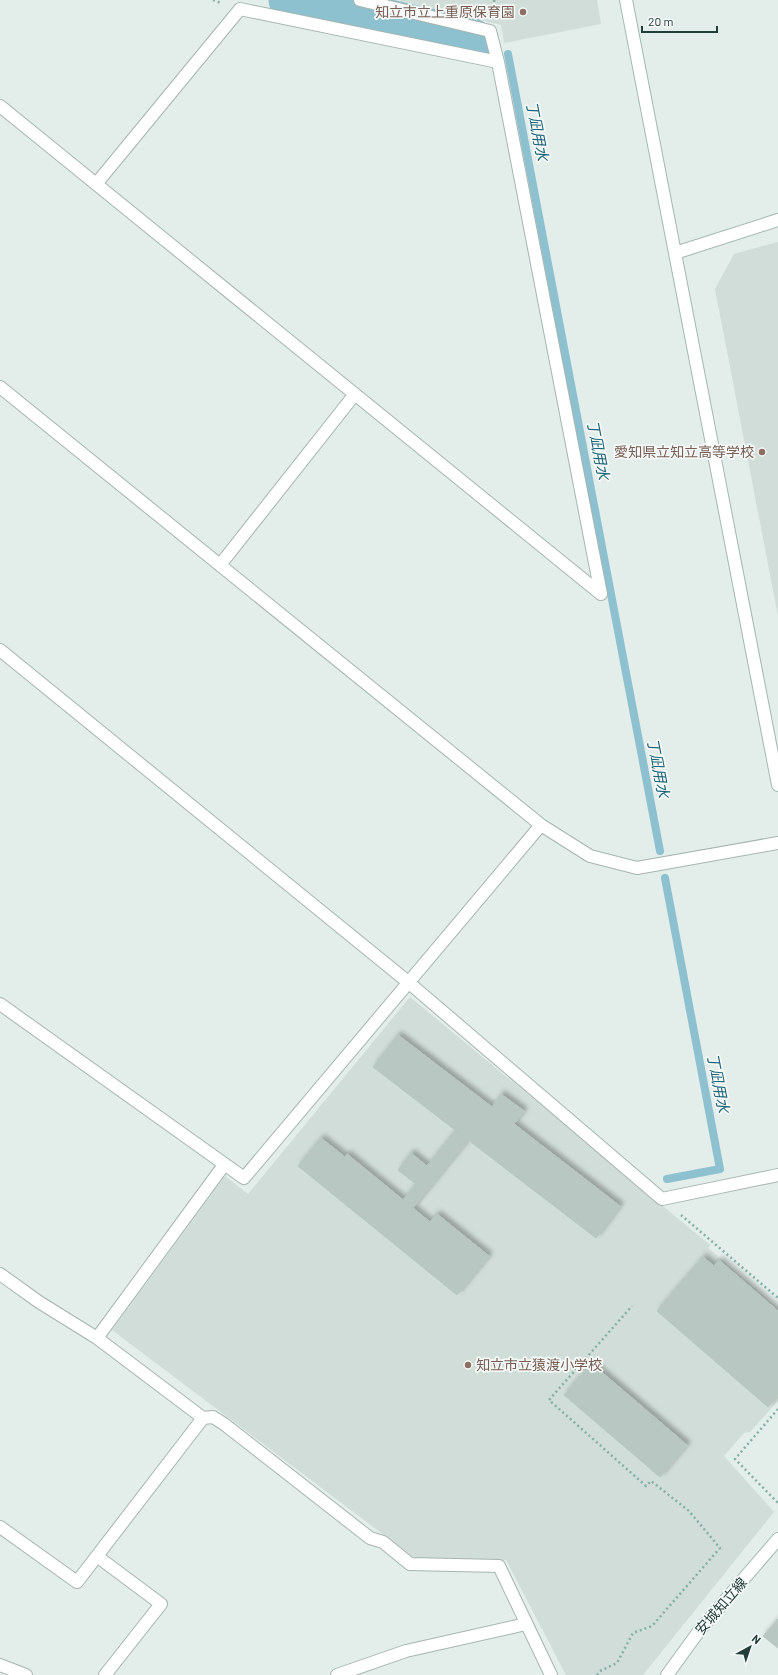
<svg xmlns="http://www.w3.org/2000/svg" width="778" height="1675" font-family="Barlow,'Noto Sans JP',sans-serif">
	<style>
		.built { fill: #d1ddd8 }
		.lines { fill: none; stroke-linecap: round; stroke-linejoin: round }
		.stream { stroke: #8dc1d0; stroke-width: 8 }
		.river { stroke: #8dc1d0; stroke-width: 45 }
		.building { fill: #b9c7c2; stroke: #b6c6c1; filter: url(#shadow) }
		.street-casing { stroke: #a6b5b0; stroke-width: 14 }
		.secondary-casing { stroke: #a2b8b2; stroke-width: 14 }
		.path { stroke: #84b0a5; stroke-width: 2.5; stroke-dasharray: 2 3; stroke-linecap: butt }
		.street { stroke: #fff; stroke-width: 12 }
		.secondary { stroke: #fff; stroke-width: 12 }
		.education-dot { fill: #8d6e63; stroke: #f4f9f7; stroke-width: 1.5 }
		.labels { text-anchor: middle; stroke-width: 3.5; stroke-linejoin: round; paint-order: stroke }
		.education-label { font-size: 14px; fill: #785e54; stroke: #f4f9f7; text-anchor: end }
		.street-label { font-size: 14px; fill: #233e38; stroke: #f4f9f7 }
		.water-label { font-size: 15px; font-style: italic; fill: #1e6479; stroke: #f4f9f7 }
	</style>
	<defs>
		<filter id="shadow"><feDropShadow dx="3.5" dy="-3.5" stdDeviation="2" flood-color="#0004"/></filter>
	</defs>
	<rect width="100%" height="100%" fill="#e3ede9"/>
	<path class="built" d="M398 0H597L601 24 504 43 501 25Z
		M778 242V616L715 289 734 254Z
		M410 997 710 1245 708 1248 778 1308V1401L750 1432 744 1433 724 1456 774 1512 643 1675H566L506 1560H417L112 1330 225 1176 248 1194Z"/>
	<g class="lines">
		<path class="stream" d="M508 54 660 851
			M665 878 720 1169 667 1179"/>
		<path class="river" d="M291 0 470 40"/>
	</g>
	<path class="building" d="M398 1035 492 1107 501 1094 524 1111 514 1124 620 1206 596 1238 373 1067Z
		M456 1130 468 1140 413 1208 403 1200 416 1184 398 1170 411 1153 427 1166Z
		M321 1138 345 1157 347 1154 430 1222 437 1214 489 1256 457 1295 298 1166Z
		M703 1257 714 1266 719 1260 778 1311V1395L768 1407 657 1311Z
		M591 1363 687 1445 660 1477 564 1395Z
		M778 1619V1648L763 1636Z"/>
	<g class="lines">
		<defs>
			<path id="street" d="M360 0 490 31 498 62
				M0 106 601 594
				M96 184 240 9 498 62 601 594
				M0 387 541 825 590 856 637 868 778 843
				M220 565 355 394
				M0 650 408 982 662 1199 778 1175
				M0 1004 244 1178 541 825
				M0 1274 39 1302 97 1338 203 1418 77 1582 0 1527
				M97 1338 224 1165
				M203 1418 213 1417 224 1424 370 1538 383 1542 410 1564 499 1566 551 1675
				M98 1557 161 1604 105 1675
				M0 1665 26 1675
				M337 1675 406 1651 526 1624"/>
			<path id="secondary" d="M626 0 778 785
				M675 253 778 220
				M667 1675 699 1631 778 1539"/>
		</defs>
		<use href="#street" class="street-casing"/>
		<use href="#secondary" class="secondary-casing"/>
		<path class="path" d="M213 0 221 3
			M494 0 497 14
			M681 1215 778 1298
			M778 1409 735 1459 778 1503
			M597 1675 600 1671 617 1663 633 1633 652 1626 720 1548 689 1511 651 1481 646 1486 549 1400 632 1306"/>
		<use href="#street" class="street"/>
		<use href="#secondary" class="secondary"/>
	</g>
	<g class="education-dot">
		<circle cx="523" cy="12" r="4"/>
		<circle cx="762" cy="452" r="4"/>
		<circle cx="468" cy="1365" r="4"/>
	</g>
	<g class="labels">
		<g class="education-label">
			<text x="515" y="17">知立市立上重原保育園</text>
			<text x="754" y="457">愛知県立知立高等学校</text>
			<text x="476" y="1370" text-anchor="start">知立市立猿渡小学校</text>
		</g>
		<g class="street-label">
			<text transform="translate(721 1606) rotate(-49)" y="5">安城知立線</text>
		</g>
		<g class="water-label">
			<text transform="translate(537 131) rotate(79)" y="5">丁凪用水</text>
			<text transform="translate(598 450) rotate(79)" y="5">丁凪用水</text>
			<text transform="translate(658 768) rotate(79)" y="5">丁凪用水</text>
			<text transform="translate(718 1083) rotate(79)" y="5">丁凪用水</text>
		</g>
	</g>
	<g transform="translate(750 1647) rotate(40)" stroke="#f4f9f7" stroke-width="3" paint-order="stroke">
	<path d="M0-3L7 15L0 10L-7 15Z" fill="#233e38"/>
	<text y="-6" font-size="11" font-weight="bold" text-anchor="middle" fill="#233e38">N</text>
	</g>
	<path d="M642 26v6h75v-6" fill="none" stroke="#233e38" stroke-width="2"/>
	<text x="648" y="26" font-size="12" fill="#233e38" stroke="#f4f9f7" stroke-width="3" paint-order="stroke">20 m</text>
</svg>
